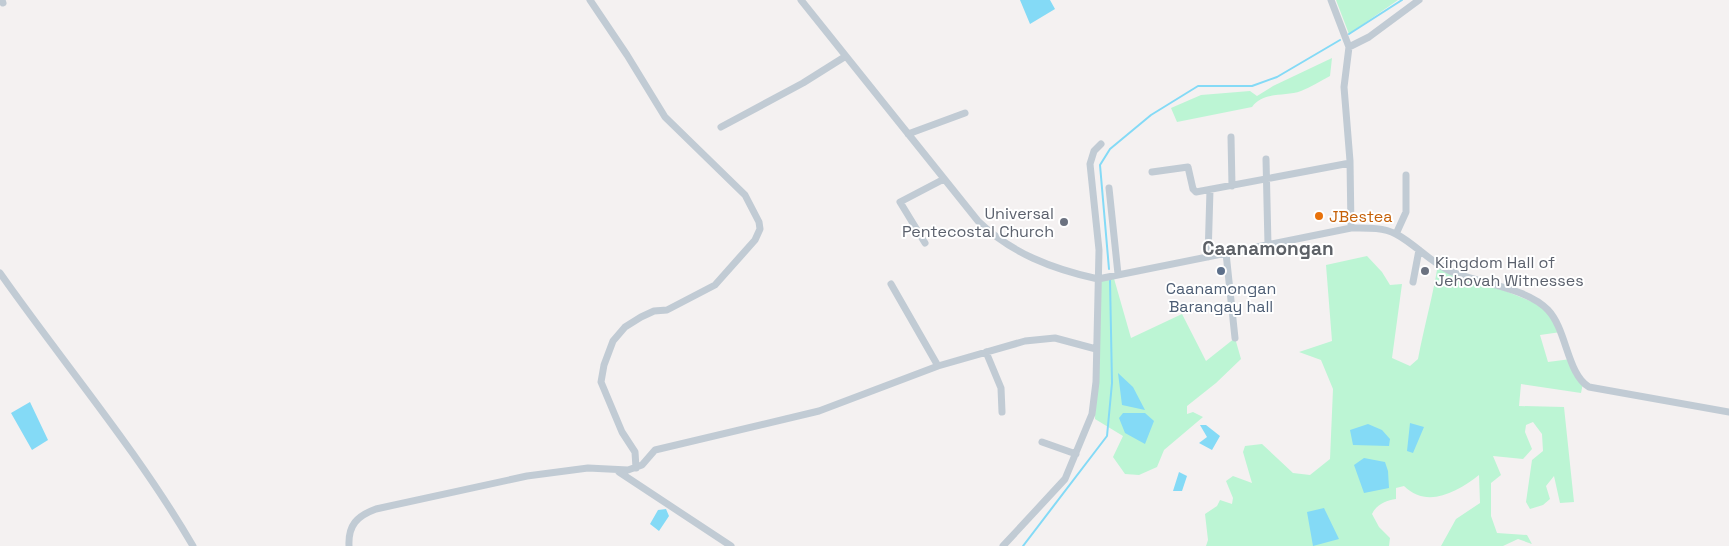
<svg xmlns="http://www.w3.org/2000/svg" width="1729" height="546" font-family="'Space Grotesk',sans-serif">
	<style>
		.green { fill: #bcf5d4 }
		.water { fill: #84daf6 }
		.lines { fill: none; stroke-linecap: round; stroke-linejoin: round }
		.stream { stroke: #84daf6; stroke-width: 2 }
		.minor { stroke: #c1cbd4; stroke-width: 7 }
		.food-dot { fill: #e8710a; stroke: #fff; stroke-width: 2 }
		.worship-dot { fill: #6b7280; stroke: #fff; stroke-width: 2 }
		.service-dot { fill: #5c6f8a; stroke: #fff; stroke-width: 2 }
		.labels { text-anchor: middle; stroke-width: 4; stroke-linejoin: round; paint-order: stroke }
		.worship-label { font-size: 16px; fill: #5b616d; stroke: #fff; text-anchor: end }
		.food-label { font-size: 16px; fill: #c56008; stroke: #fff; text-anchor: start }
		.service-label { font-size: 16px; fill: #4e5e75; stroke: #fff }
		.quarter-label { font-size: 19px; font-weight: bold; fill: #5d6167; stroke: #fff }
	</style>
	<rect width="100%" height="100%" fill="#f4f1f1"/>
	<path class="green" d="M1336 0H1398L1349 34Z
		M1332 58 1330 76C1320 81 1311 87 1301 91 1285 97 1263 91 1252 107L1177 122 1171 108 1201 95 1250 91 1257 96 1273 86Z
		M1367 256 1382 272 1390 285 1402 284 1392 358 1410 366 1418 359C1424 327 1433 296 1438 264L1545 307 1561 332 1540 335 1548 362 1571 359 1583 383 1581 393 1521 384 1519 406 1564 407 1574 502 1560 503 1554 476 1546 486 1550 499 1543 505 1530 509 1526 502 1532 460 1543 451 1542 434 1533 422 1526 425 1525 432 1532 449 1523 459 1493 456 1501 475 1491 483V516L1497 533 1527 535 1532 544 1518 539 1503 546H1441L1456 519 1480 503 1479 475C1457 492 1427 509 1404 486L1396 488V499C1386 500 1376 505 1372 514L1379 527 1390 538 1389 546H1206L1208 540 1205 514 1217 506 1220 500 1232 504 1233 498 1226 481 1233 476 1252 483 1243 452 1245 446 1262 444 1293 473 1310 475 1330 459 1333 389 1321 360 1299 352 1332 341 1326 265Z
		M1113 275 1131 338 1182 314 1206 361 1235 338 1241 359 1216 383 1187 406V414L1193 412 1203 417 1164 450 1157 467 1139 475 1125 474 1113 457 1123 436 1095 419 1098 279Z"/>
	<path class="water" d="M1020 0H1050L1055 9 1030 24Z
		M1118 373 1133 387 1145 410 1122 405Z
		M30 402 48 440 32 450 11 413Z
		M1123 413H1145L1154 421 1145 444 1125 433 1119 418Z
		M1410 423 1424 427 1413 453 1407 451Z
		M1368 424 1382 430 1390 439 1389 446 1353 445 1350 430Z
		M1200 425H1206L1220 436 1212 450 1199 443 1207 437Z
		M1364 458 1385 462 1388 471 1389 488 1364 493 1354 465Z
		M1179 472 1187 476 1182 491H1173Z
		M1324 508 1339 539 1313 546 1307 512Z
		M666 509 669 516 659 531 650 524 658 510Z"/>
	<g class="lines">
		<path class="stream" d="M1349 34 1402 0
			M1109 269 1100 165 1110 149 1151 115 1198 86H1252L1277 77 1340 40
			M1023 546 1107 436 1112 383 1110 280"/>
		<path class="minor" d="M2 0 3 3
			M590 0 627 55 665 117 745 195 759 222 760 229 755 240 715 285 667 310 654 311 641 317 625 327 613 341 604 365 601 382 622 432 635 452 636 468
			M801 0 978 221C1011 253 1052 269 1098 279L1351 228 1350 161 1344 87 1349 47 1331 0
			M1349 47 1369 37 1419 0
			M721 127 803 83 846 56
			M908 134 965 113
			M1231 137 1232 186
			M1266 159 1268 245
			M1152 172 1188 167 1193 189 1196 192 1350 163
			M1109 188 1118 274
			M1351 228C1366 228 1382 227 1396 234 1415 244 1430 262 1450 271 1479 284 1526 287 1548 310 1567 330 1567 374 1589 387L1729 412
			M1396 234 1406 212V175
			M925 243 900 202 944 179
			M1226 253 1235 338
			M1208 257 1210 190
			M0 273C64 364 137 450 193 546
			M1413 282 1419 250
			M891 284 938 366
			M986 352 1001 388 1002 412
			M1042 442 1076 454
			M619 472 731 546
			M349 546C348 525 357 516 376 509L527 476 588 468 628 470 642 465 655 450 819 411 938 366 1025 341 1055 338 1096 349
			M1003 546 1065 479 1092 414 1096 382 1099 250 1090 164 1094 151 1101 144"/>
	</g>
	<circle class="food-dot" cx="1319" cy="216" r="5"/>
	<g class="worship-dot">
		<circle cx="1064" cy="222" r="5"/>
		<circle cx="1425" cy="271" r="5"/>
	</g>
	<circle class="service-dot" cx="1221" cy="271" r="5"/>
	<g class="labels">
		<g class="worship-label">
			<text x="1054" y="219">Universal<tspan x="1054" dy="18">Pentecostal Church</tspan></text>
			<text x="1435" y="268" text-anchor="start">Kingdom Hall of<tspan x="1435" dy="18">Jehovah Witnesses</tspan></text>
		</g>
		<g class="food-label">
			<text x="1329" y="222">JBestea</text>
		</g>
		<g class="service-label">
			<text x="1221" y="294">Caanamongan<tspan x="1221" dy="18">Barangay hall</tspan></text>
		</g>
		<g class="quarter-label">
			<text x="1268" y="255">Caanamongan</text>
		</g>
	</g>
</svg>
